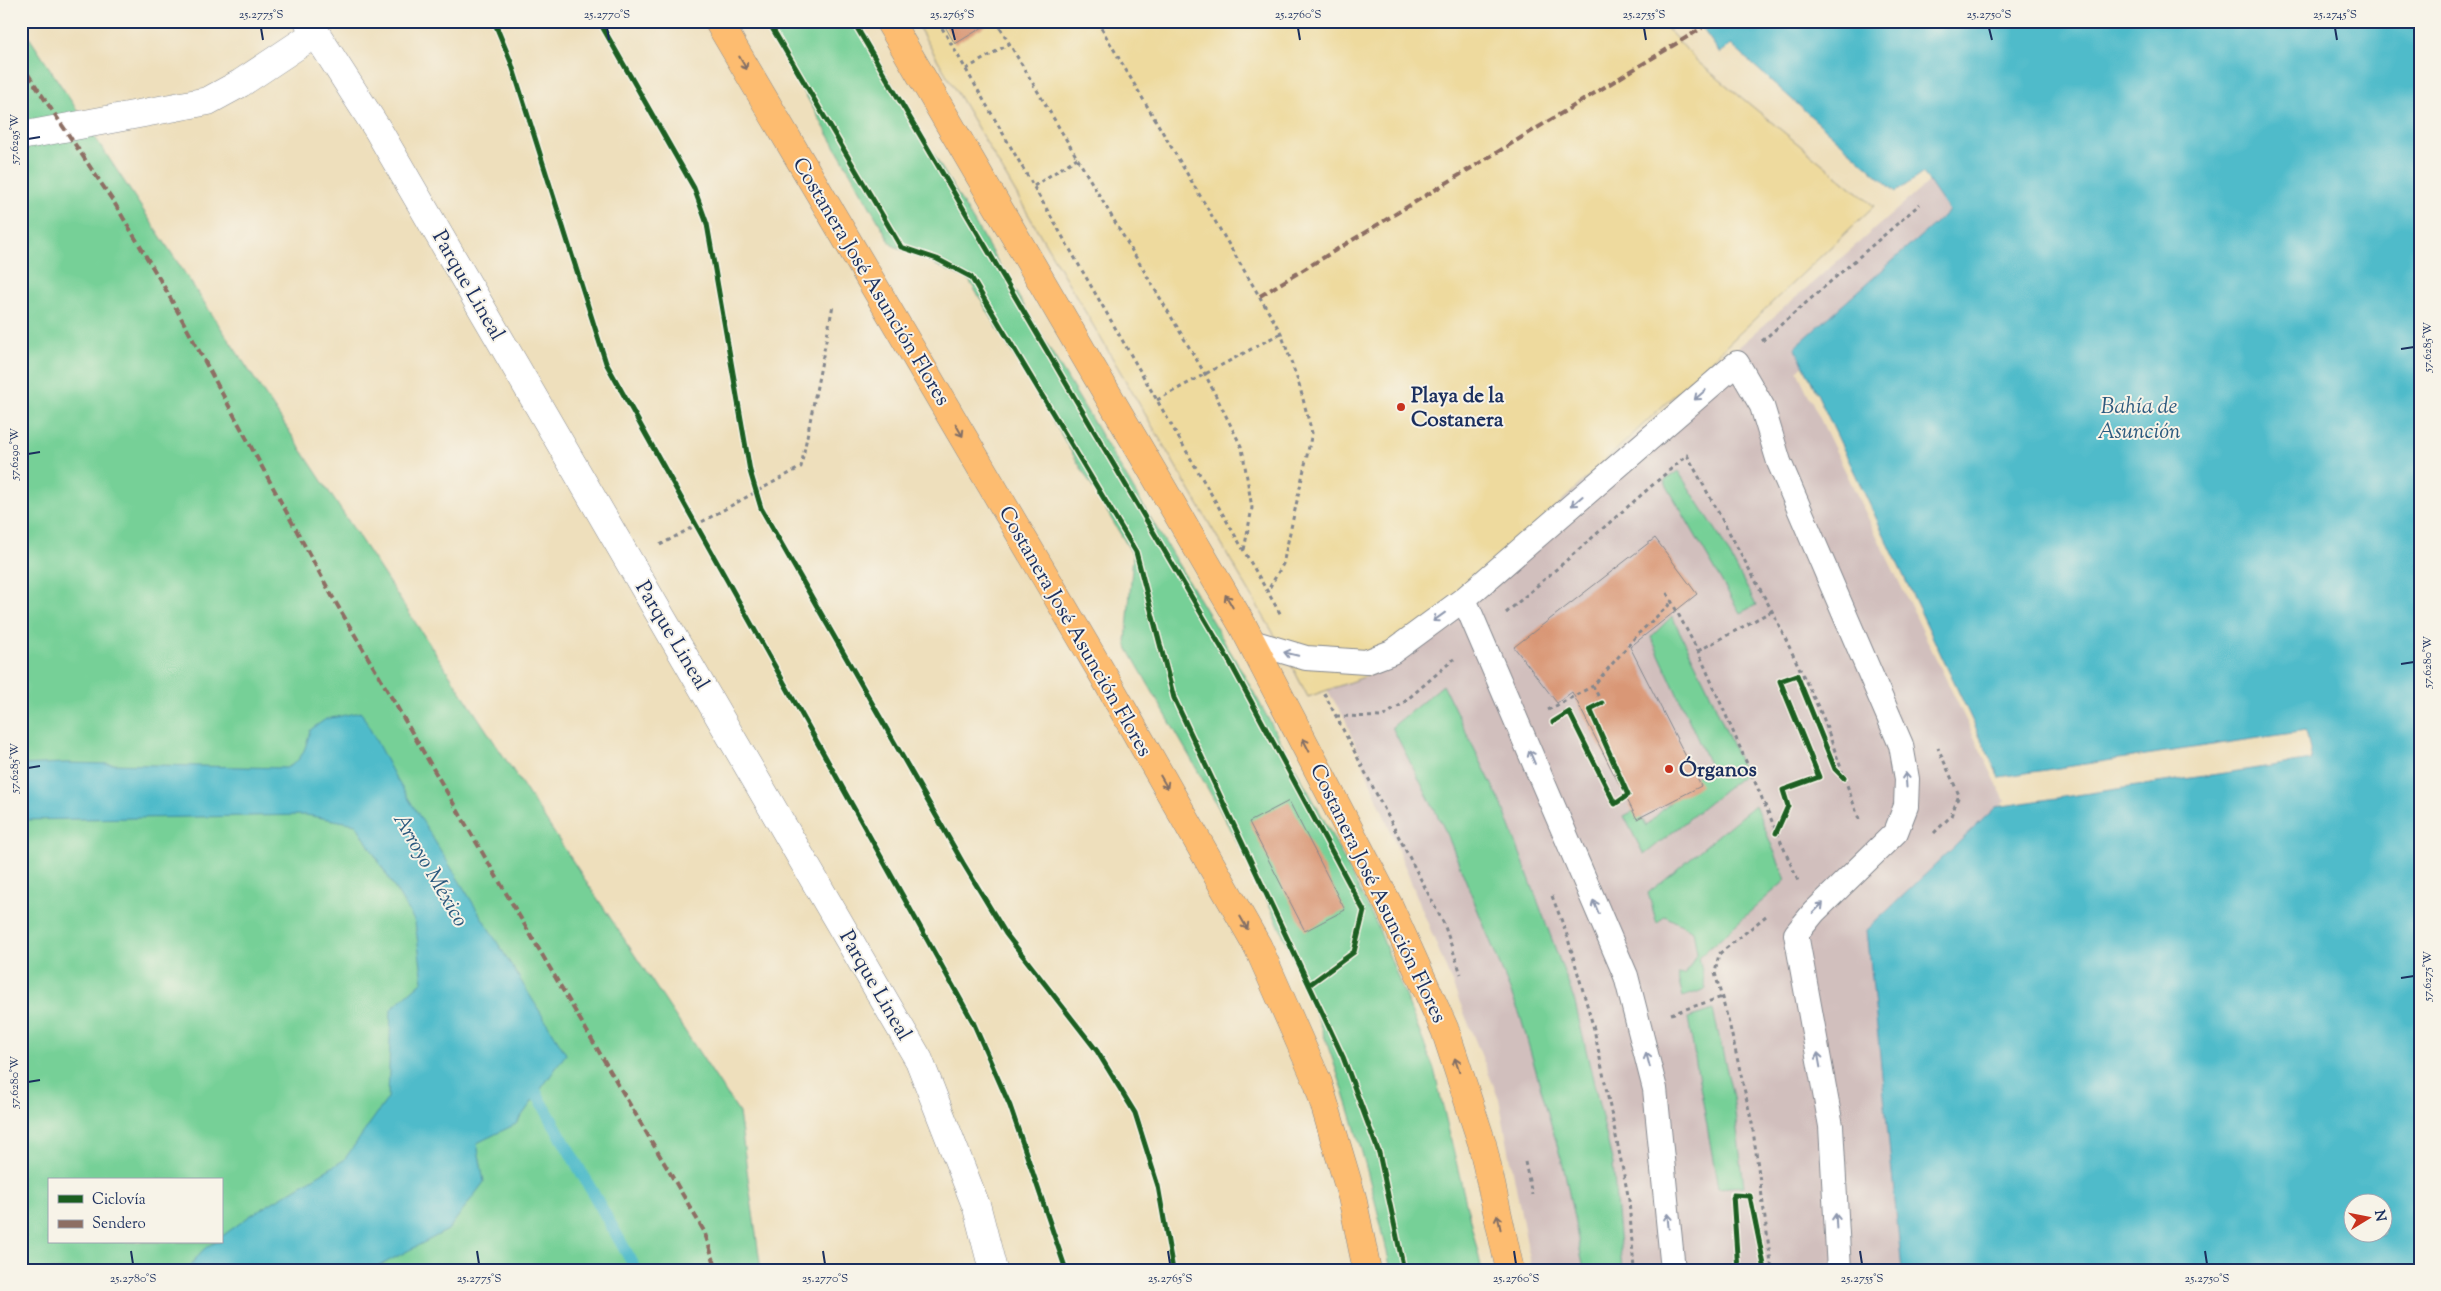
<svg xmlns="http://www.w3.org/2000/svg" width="2441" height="1291" font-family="'Sorts Mill Goudy',serif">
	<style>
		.industrial { fill: #d1bfbd }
		.green { fill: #76d097; stroke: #48807a; fill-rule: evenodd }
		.sand { fill: #eeda9e; stroke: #84847e }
		.water { fill: #4fbbca; stroke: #357594; fill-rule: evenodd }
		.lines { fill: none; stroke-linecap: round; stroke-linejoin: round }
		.stream { stroke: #4fbbca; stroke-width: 12 }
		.building { fill: #d99776 }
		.service-casing { stroke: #84878d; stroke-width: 26 }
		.minor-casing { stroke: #84878d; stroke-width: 29 }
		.trunk-casing { stroke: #84878d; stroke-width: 29 }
		.path { stroke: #84878d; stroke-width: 3; stroke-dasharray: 4 4; stroke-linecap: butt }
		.service { stroke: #fff; stroke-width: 24 }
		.minor { stroke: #fff; stroke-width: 28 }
		.trunk { stroke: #fdbc6f; stroke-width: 28 }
		.quiet { stroke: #8d6e63; stroke-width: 4; stroke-dasharray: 8 4; stroke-linecap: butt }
		.cycleway-casing { stroke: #f7f3e8; stroke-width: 8 }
		.cycleway { stroke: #1b5e20; stroke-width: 5 }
		.oneway { stroke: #816e66 }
		.oneway2 { stroke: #8d97ae }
		.ticks { fill: none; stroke: #1b2f5e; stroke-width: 2 }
		.poi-dot { fill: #c8321e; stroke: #f7f3e8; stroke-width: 2 }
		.labels { text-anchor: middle; stroke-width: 4; stroke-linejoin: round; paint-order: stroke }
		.street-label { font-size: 21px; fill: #1b2f5e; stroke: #f7f3e8 }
		.poi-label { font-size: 21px; font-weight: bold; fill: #1b2f5e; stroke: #f7f3e8; text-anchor: start }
		.water-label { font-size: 22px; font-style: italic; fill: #2b597e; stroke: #f7f3e8 }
		.neatline { fill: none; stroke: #1b2f5e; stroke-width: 2 }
		.ticks-label { font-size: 12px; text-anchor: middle; fill: #1b2f5e }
	</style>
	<rect width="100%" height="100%" fill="#f7f3e8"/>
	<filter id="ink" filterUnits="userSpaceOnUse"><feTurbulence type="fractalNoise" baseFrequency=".02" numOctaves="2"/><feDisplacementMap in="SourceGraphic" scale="10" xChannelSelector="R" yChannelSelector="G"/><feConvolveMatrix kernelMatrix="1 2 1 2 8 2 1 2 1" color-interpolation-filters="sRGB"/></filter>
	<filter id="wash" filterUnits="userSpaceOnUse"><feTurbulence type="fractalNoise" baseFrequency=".0096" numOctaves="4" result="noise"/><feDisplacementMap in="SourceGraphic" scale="20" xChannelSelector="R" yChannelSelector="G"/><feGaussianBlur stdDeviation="1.12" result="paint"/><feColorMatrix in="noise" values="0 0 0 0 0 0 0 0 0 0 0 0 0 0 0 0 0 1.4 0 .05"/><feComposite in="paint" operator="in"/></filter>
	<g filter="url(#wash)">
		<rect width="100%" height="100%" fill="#eedfbc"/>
		<path class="industrial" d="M1986 132 2128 330 1893 281 1797 371 2005 801 1871 937 1922 1270H1532L1499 1099 1345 719 1295 637 1374 664Z"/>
		<path class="green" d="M763 21H854L1243 673 1323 818 1378 927 1434 1069 1482 1270H1391C1361 1128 1314 989 1247 860 1209 789 1168 719 1128 649L1126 642 1133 555 969 280 892 245Z
			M21 25 739 1113 761 1270H21ZM49 1180H221V1242H49Z
			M1678 471 1718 533 1756 605 1740 613 1664 481Z
			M1672 616 1707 687 1745 774 1644 855 1624 816 1637 809 1646 826 1709 764 1651 637Z
			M1443 685 1502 805 1574 999 1613 1164 1622 1270H1584L1565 1173 1520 1015 1447 834 1392 727Z
			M1755 805 1786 880 1699 957 1706 989 1683 997 1677 974 1685 975 1697 953 1693 931 1665 916 1657 924 1648 893Z
			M1713 1010 1733 1097 1744 1186 1718 1188 1688 1018Z"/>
		<path class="sand" d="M915 21H1660L1698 62 1874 206 1384 670 1308 697 1285 653Z"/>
		<path class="water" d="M1697 21H2420V1270H1902L1867 930 1996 807 2312 760 2306 731 1999 777 1795 347 1949 211 1923 173 1896 192 1731 45 1720 53ZM2354 1204H2384V1234H2354Z
			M361 712 394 775 566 1054 516 1124 477 1143 484 1182 448 1230 371 1270H187C196 1259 205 1242 221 1242V1237L251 1215 344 1160 388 1098 391 1009 423 981 415 922 356 824 306 815 21 820V765L65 763 286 768C303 761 306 747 310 730L326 719Z"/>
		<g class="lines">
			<path class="stream" d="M529 1080 632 1262 634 1270"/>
		</g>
		<g id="blocks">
			<path class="building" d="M942 21H987L988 24 955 44Z
				M1655 538 1697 594 1630 647 1701 786 1637 819 1572 692 1557 703 1514 647Z
				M1289 801 1345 910 1305 931 1249 822Z"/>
		</g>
	</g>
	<g filter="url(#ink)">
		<use href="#blocks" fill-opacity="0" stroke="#84878d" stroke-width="1"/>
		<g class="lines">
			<defs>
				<path id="service" d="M1464 599 1626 976 1655 1089 1673 1270
					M1252 642 1306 658 1366 662 1392 652 1464 599 1737 363 1762 406 1779 462 1901 745 1907 779 1906 806 1896 832 1814 912 1796 934 1831 1126 1839 1270"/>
				<path id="minor" d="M308 21 378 130 919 1060 977 1208 993 1270
					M21 136 208 101 241 83 316 33"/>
				<path id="trunk" d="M718 21 1102 673 1258 947 1318 1083 1352 1197 1367 1270
					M889 21 1243 626 1389 906 1445 1030 1482 1143 1510 1270"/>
			</defs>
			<use href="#service" class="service-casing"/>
			<use href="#minor" class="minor-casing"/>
			<use href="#trunk" class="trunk-casing"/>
			<path class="path" d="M938 21 1281 615
				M996 21 1205 374 1242 448 1252 508 1244 550
				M1097 21 1281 333 1299 384 1312 433 1283 564 1267 592
				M966 69 1009 44
				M1034 186 1077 158
				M1762 341 1920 204
				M1157 400 1281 333
				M660 545 801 467 833 305
				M1667 593 1698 651 1798 881
				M1506 613 1687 455 1772 611 1823 717 1860 822
				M1698 651 1772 611
				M1324 693 1444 924 1461 974
				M1602 703 1593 686 1639 633 1671 603
				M1548 710 1593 686
				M1336 716 1382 717 1402 704 1454 659
				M1934 833 1951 816 1959 795 1938 748
				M1552 896 1566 932 1594 1029 1629 1200 1634 1270
				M1766 916 1719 954 1715 973 1730 1027 1752 1123 1772 1270
				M1671 1014 1722 997
				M1525 1162 1532 1195"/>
			<use href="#service" class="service"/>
			<use href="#minor" class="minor"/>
			<use href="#trunk" class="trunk"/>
			<path class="quiet" d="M21 64 115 204 166 290 332 596 704 1231 717 1270
				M1260 296 1702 28"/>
			<defs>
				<path id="cycleway" d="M494 21 511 62 606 363 973 1022 1010 1106 1066 1270
					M599 21 694 188 707 224 750 471 761 508 963 863 1006 934 1097 1051 1135 1113 1158 1186 1173 1270
					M768 21 901 247 937 259 971 277 1136 552 1174 698 1343 1057 1379 1153 1404 1270
					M853 21 1231 664 1364 911 1354 952 1309 985
					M1553 722 1569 712 1615 804 1628 795 1590 709 1602 703
					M1776 833 1788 806 1783 790 1819 777 1780 681 1797 675 1835 769 1844 778
					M1738 1270 1733 1195 1750 1196 1765 1270"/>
			</defs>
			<use href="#cycleway" class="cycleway-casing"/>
			<use href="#cycleway" class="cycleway"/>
		</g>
		<defs><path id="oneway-shaft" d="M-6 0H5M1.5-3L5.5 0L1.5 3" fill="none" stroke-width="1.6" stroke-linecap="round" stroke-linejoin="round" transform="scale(1.25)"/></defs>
		<g class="oneway">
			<use href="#oneway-shaft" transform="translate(743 63) rotate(60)"/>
			<use href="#oneway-shaft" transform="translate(959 430) rotate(60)"/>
			<use href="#oneway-shaft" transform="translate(1229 601) rotate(-120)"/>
			<use href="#oneway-shaft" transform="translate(1306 745) rotate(-117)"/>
			<use href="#oneway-shaft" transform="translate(1164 782) rotate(60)"/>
			<use href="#oneway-shaft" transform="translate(1244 923) rotate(60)"/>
			<use href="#oneway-shaft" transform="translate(1457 1065) rotate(-108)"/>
			<use href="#oneway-shaft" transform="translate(1499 1222) rotate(-102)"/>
		</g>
		<g class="oneway2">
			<use href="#oneway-shaft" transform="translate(1700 395) rotate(139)"/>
			<use href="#oneway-shaft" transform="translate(1577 501) rotate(139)"/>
			<use href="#oneway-shaft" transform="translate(1439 617) rotate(144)"/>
			<use href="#oneway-shaft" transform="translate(1291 654) rotate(-166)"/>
			<use href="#oneway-shaft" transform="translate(1532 757) rotate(-113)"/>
			<use href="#oneway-shaft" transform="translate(1906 780) rotate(-94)"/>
			<use href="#oneway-shaft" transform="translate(1596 907) rotate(-113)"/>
			<use href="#oneway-shaft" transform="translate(1818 908) rotate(-45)"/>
			<use href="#oneway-shaft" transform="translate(1648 1060) rotate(-105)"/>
			<use href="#oneway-shaft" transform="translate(1819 1060) rotate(-100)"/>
			<use href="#oneway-shaft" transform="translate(1668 1221) rotate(-95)"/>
			<use href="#oneway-shaft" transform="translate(1836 1221) rotate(-93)"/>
		</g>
	</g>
	<path class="ticks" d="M261 28 263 40M607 28 609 40M952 28 955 40M1298 28 1300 40M1644 28 1646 40M1989 28 1992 40M2335 28 2337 40M28 139 40 137M2401 349 2414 347M28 454 40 452M2401 664 2414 662M28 768 40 766M2401 978 2414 976M28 1082 40 1080M131 1251 133 1264M477 1251 479 1264M823 1251 825 1264M1168 1251 1170 1264M1514 1251 1516 1264M1860 1251 1862 1264M2205 1251 2207 1264"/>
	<g class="poi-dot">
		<circle cx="1401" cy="407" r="5"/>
		<circle cx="1669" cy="769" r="5"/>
	</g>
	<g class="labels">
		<g class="street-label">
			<text transform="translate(872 281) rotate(59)" y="7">Costanera José Asunción Flores</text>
			<text transform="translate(469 285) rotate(60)" y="7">Parque Lineal</text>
			<text transform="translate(1076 631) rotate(60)" y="7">Costanera José Asunción Flores</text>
			<text transform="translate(673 635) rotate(59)" y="7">Parque Lineal</text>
			<text transform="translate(1379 893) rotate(64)" y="7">Costanera José Asunción Flores</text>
			<text transform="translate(876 985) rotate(60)" y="7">Parque Lineal</text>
		</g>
		<g class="poi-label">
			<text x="1411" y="402">Playa de la<tspan x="1411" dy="24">Costanera</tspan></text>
			<text x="1679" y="776">Órganos</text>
		</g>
		<g class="water-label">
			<text x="2139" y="413">Bahía de<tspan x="2139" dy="25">Asunción</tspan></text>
			<text transform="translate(432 869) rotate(60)" y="8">Arroyo México</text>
		</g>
	</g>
	<rect width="2441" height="1291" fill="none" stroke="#f7f3e8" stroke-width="55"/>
	<rect x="48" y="1178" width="175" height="65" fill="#f7f3e8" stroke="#9fa5b1"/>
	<rect x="58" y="1195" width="25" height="8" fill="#1b5e20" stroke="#9fa5b1"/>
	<text x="92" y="1204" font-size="15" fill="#1b2f5e">Ciclovía</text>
	<rect x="58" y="1220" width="25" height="8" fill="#8d6e63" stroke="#9fa5b1"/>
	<text x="92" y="1228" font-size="15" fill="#1b2f5e">Sendero</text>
	<g transform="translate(2368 1218) rotate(80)"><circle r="24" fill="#f7f3e8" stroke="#9fa5b1"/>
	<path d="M0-4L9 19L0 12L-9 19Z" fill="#c8321e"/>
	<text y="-8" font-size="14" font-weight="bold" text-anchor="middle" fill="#1b2f5e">N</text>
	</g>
	<rect x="28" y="28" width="2386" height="1236" class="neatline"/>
	<g class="ticks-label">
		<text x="261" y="18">25.2775°S</text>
		<text x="607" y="18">25.2770°S</text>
		<text x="952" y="18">25.2765°S</text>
		<text x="1298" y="18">25.2760°S</text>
		<text x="1644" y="18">25.2755°S</text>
		<text x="1989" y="18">25.2750°S</text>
		<text x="2335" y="18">25.2745°S</text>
		<text transform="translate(14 139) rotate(-90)" y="4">57.6295°W</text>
		<text transform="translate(2427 347) rotate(-90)" y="4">57.6285°W</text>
		<text transform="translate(14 454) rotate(-90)" y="4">57.6290°W</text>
		<text transform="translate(2427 662) rotate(-90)" y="4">57.6280°W</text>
		<text transform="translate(14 768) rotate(-90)" y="4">57.6285°W</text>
		<text transform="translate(2427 976) rotate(-90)" y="4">57.6275°W</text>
		<text transform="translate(14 1082) rotate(-90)" y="4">57.6280°W</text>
		<text x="133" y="1282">25.2780°S</text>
		<text x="479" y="1282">25.2775°S</text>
		<text x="825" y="1282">25.2770°S</text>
		<text x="1170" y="1282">25.2765°S</text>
		<text x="1516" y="1282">25.2760°S</text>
		<text x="1862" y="1282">25.2755°S</text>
		<text x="2207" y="1282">25.2750°S</text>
	</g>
</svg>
